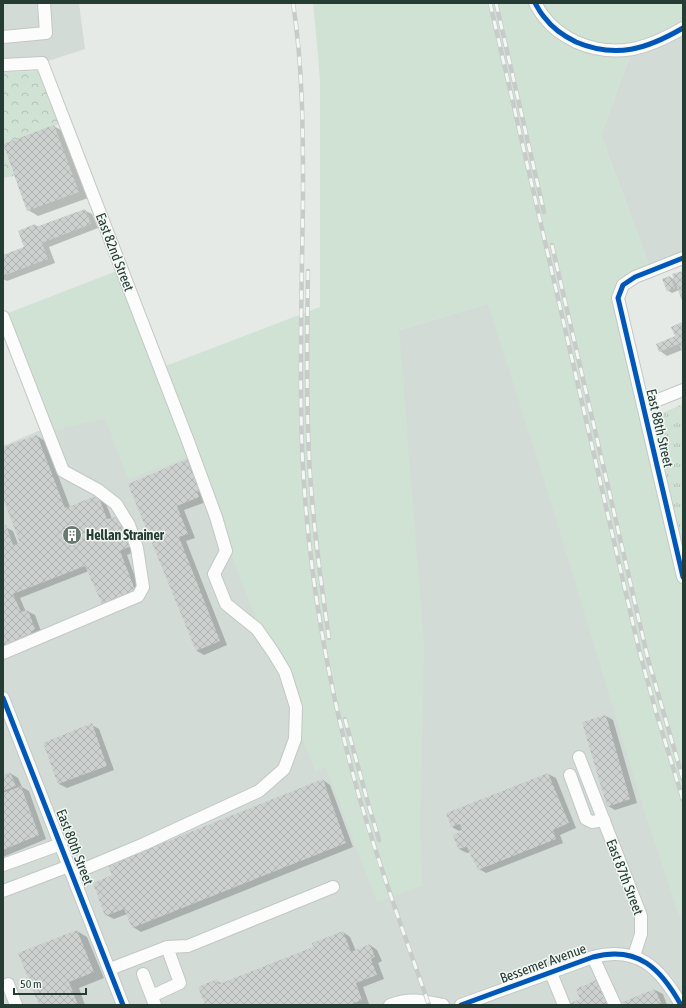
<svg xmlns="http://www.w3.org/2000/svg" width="686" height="1008" font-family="'Asap Condensed',sans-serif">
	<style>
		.built { fill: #d3dbd7 }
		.grass { fill: #d0e2d3 }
		.forest { fill: url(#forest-crowns) }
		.park { fill: url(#park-tufts) }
		.shadow { fill: #0003 }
		.building { fill: url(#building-cross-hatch) }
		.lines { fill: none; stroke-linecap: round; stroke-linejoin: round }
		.minor-casing { stroke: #c2c7c4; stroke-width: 14 }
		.minor { stroke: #fbfcfb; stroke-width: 12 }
		.rail-casing { stroke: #c7cbc9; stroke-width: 4.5 }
		.rail { stroke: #f3f8f5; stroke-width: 3; stroke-dasharray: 9; stroke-linecap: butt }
		.cycleway-casing { stroke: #f3f8f5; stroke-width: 8 }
		.cycleway { stroke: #0057b8; stroke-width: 5 }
		.labels { text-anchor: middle; stroke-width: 3; stroke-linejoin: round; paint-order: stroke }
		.street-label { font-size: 14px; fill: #243c33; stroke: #f3f8f5 }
		.poi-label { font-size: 14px; font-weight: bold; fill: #243c33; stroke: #f3f8f5; text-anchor: start }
	</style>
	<defs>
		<pattern id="forest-crowns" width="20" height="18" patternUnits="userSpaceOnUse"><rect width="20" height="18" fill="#d0e2d3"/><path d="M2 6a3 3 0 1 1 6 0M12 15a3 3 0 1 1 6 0" fill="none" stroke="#b2c3b6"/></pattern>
		<pattern id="park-tufts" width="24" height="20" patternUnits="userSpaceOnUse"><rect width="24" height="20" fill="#d0e2d3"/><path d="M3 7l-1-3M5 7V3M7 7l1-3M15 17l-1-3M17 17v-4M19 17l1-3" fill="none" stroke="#b2c3b6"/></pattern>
		<pattern id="building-cross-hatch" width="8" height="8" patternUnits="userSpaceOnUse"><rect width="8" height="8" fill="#ccd1cf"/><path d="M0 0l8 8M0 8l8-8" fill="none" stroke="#afb4b2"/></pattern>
	</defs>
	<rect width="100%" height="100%" fill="#e5eae7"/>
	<path class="built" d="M3 3H79L85 49 42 63 3 65Z
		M683 28V258L651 271 601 135 632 50Z
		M510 297 683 884V1005H3V446L38 431 105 418Z"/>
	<path class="grass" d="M313 3H683V28L632 50 601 135 651 271 635 277 618 298 683 577V921L679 916 644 810 546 486 488 304 399 330 424 645 420 826 422 886 377 902 326 767 315 771 193 455 128 479 105 418 47 432 3 315 122 269 160 368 320 307V82L318 55Z"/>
	<path class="forest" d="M38 71 59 124 3 144V72Z
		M3 145 14 176 3 178Z"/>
	<path class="park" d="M683 404V549L651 418Z"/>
	<path class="shadow" d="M54 126 64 132 88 198 38 216 28 210Z
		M84 210 92 214 98 228 49 247 55 263 7 281 3 279V257L26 248 35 225 39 227Z
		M683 272 679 290 672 293 667 290 670 277 675 280Z
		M682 323 683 352 682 350 667 356 660 351 676 337 672 327Z
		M37 436 45 441 70 507 98 496 105 501 112 519 138 550 127 555 142 596 110 608 103 603 89 571 20 598 26 612 27 611 35 615 42 634V641L3 639V528L5 527 13 531 18 544 21 543 3 495V448Z
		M187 460 194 464 206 502 184 510 195 538 186 541 227 645 204 655 197 651 129 484Z
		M606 716 613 720 637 803 615 810 608 806Z
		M92 725 99 729 114 770 67 788 59 784 44 743Z
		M10 773 18 778 22 787 29 791 46 839 3 857V776Z
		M548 774 556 778 576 828 560 835 563 843 486 873 479 869 471 852 467 853 459 849 454 836 465 831 464 829 459 831 452 827Z
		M323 780 330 785 353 847 141 932 133 927 127 914 114 919 106 915Z
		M77 931 87 937 104 978 79 988 85 1005H40Z
		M343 932 350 937 356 951 370 945 377 950 382 961 378 963 384 979 363 987 369 1004 206 1005 217 981 223 984 315 948Z
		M655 990 663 994 667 1005H625Z"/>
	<path class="building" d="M54 125 79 192 27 211 3 144Z
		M85 209 91 224 42 243 48 259 3 276V255L24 247 18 231 35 224 36 227Z
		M683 272V303L672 274 683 271Z
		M670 276 675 288 667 291 662 279Z
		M682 322 683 354 679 344 659 352 656 344 675 336 671 327Z
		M37 435 65 508 98 495 107 519 120 516 131 546 120 551 136 592 102 604 85 566 13 594 21 612 28 610 35 629 32 631 35 637 29 639 28 635 22 637 23 640 5 647 3 642V526L6 525 13 545 20 543 3 498V447Z
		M187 459 200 491 197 492 199 497 177 506 188 534 179 537 220 641 196 651 128 484Z
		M606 715 630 799 607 807 582 722Z
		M92 723 107 766 58 784 43 743Z
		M10 772 16 786 3 791V775Z
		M548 773 569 823 553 830 556 839 478 870 467 847 458 849 453 835 462 831 460 824 451 827 446 813Z
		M323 779 346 843 132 928 124 909 105 916 93 883 112 875 108 865Z
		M21 786 39 835 3 850V793Z
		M77 930 94 972 69 982 78 1005H39L18 953Z
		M343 931 351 952 370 944 375 957 371 959 377 975 356 983 362 1000 349 1005H205L198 987 217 979 219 984 313 947 312 943Z
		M600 978 611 1005H572L571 1003 580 999 576 989Z
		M655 989 662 1005H624L622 1002Z"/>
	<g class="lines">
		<defs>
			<path id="minor" d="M535 3C538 8 541 14 545 18 553 29 564 36 576 42 616 59 647 49 683 28
				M3 37 46 33 44 3
				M3 65 42 63 188 441 216 517 226 551 214 574 226 604 257 629 273 652 285 672 296 707 295 739 284 769 259 791 144 844 72 874
				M683 258 635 277 623 285 618 298 683 577
				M3 317 63 471 98 490 116 504 129 525 137 548 143 587 138 596 3 653
				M643 406 683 390
				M3 698 123 1005
				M579 757 641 916V934L634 956
				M570 775 586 819 592 822 604 820
				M3 865 61 844
				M3 891 69 866
				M167 947 188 946 333 887
				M593 957 615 1005
				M110 969 167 947 180 983 152 996
				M551 973 564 1005
				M143 974 155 1005
				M8 984 16 1005
				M390 1005C410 997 423 1001 443 1005
				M461 1005 593 957C638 945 661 969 681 1005"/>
		</defs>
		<use href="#minor" class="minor-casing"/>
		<use href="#minor" class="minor"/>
		<defs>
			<path id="rail" d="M293 3C303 67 303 132 303 197 302 281 299 364 302 448 307 566 327 683 359 796 379 866 405 936 429 1005
				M490 3 639 650 656 712 683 800
				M496 3 544 212
				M552 245 648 659 683 779
				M308 271C307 339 306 407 310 475 314 530 321 584 329 638
				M345 719 368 803 379 840"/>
		</defs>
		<use href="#rail" class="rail-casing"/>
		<use href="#rail" class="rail"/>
		<defs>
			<path id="cycleway" d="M535 3C538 8 541 14 545 18 553 29 564 36 576 42 616 59 647 49 683 28
				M683 258 635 277 623 285 618 298 683 577
				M3 698 123 1005
				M461 1005 593 957C638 945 661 969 681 1005"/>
		</defs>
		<use href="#cycleway" class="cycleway-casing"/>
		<use href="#cycleway" class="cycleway"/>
	</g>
	<defs>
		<symbol id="building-disc" viewBox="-11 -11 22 22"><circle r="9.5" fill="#687972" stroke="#f3f8f5"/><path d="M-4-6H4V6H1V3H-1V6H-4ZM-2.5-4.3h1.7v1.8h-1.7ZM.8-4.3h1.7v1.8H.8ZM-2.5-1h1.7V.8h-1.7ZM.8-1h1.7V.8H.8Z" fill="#fff"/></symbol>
	</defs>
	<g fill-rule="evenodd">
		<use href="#building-disc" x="61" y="524" width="22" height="22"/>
	</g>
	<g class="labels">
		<g class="street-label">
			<text transform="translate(115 252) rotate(69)" y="5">East 82nd Street</text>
			<text transform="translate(660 428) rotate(77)" y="5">East 88th Street</text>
			<text transform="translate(75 847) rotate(69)" y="5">East 80th Street</text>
			<text transform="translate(625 877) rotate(69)" y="5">East 87th Street</text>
			<text transform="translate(543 963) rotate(-20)" y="5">Bessemer Avenue</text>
		</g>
		<g class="poi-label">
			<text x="86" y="540">Hellan Strainer</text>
		</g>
	</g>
	<rect width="686" height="1008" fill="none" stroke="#243c33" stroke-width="8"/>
	<path d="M14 988v6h72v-6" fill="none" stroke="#243c33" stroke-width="2"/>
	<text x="20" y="988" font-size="12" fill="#243c33" stroke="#f3f8f5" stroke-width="3" paint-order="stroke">50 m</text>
</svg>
